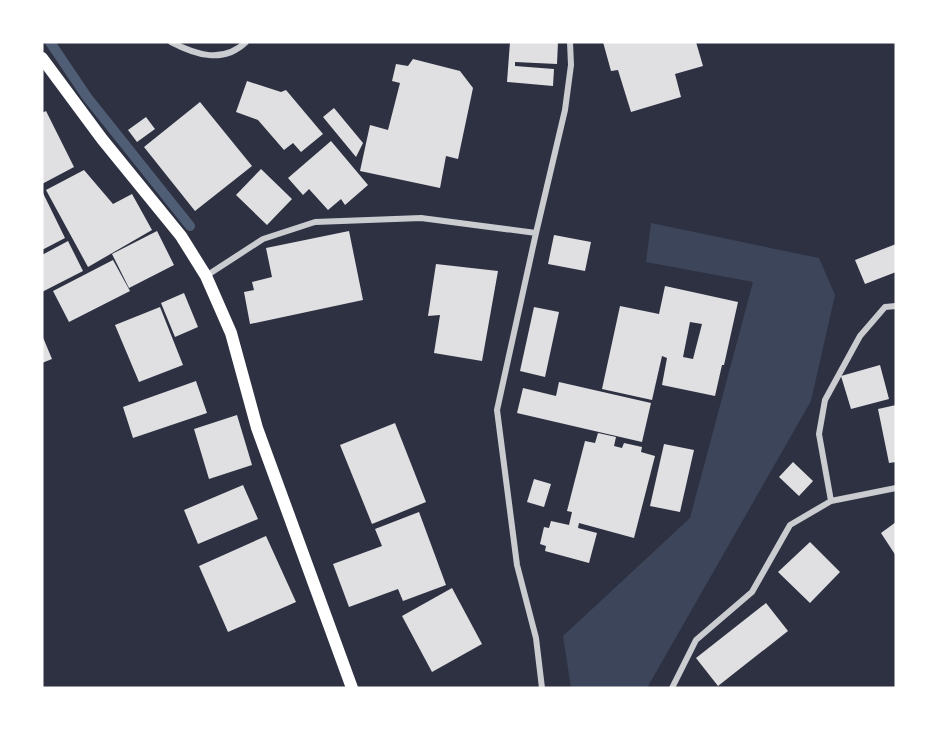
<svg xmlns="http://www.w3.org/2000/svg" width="938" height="730" font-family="'Open Sans',sans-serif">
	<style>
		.green { fill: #3c4559 }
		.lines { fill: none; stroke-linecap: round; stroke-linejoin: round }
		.stream { stroke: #4f5d75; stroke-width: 10 }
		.building { fill: #e0e0e3; fill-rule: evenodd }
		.minor { stroke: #caccd0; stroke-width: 6 }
		.secondary { stroke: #fff; stroke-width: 12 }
	</style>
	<rect width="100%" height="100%" fill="#2d3142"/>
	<path class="green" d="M651 223 819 258 835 295 811 401 647 688H571L563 636 690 518 753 282 646 262Z"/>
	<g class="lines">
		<path class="stream" d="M50 42 87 97 190 226"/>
	</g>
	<path class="building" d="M510 42H558L557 64 515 62V66L554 69 553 86 507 82Z
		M603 42H696L703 66 675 74 681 97 631 112 618 70 611 71Z
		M413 59 460 71 473 88 458 159 446 156 440 188 360 171 370 125 388 130 400 83 392 81 396 64 408 66Z
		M247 81 281 92 286 90 323 134 301 152 293 143 284 150 258 120 236 112Z
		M200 102 252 166 195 211 144 147Z
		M334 108 363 143 356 157 323 117Z
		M46 111 74 167 42 184V113Z
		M146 117 155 129 137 142 128 130Z
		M331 141 368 185 345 205 341 199 328 210 309 189 303 195 288 178Z
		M261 169 292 199 267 225 236 195Z
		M84 170 113 204 132 194 152 230 88 267 46 190Z
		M42 191 65 238 42 250Z
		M157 231 174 265 129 288 112 254Z
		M349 231 363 300 250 324 244 292 254 290 252 282 272 277 266 248Z
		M554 235 591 242 585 271 548 264Z
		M68 241 83 271 42 292V255Z
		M896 244V272L865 284 855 260Z
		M113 260 130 291 69 322 53 291Z
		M436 264 498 271 482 361 434 353 440 315 428 316Z
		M665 286 738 302 724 365H722L715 396 662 385 667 358 662 356 652 400 602 389 620 306 659 314ZM690 322 702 324 693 359 683 357Z
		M184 293 198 327 175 337 161 303Z
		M160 307 183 365 139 382 115 325Z
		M534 307 559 312 545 377 520 371Z
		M42 335 52 359 42 363Z
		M880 365 889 399 851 409 841 376Z
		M196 381 207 413 133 438 123 407Z
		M559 382 651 403 642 442 517 413 523 388 556 396Z
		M896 405V462L889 463 878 409Z
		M237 415 252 465 209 479 194 429Z
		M395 423 426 502 372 524 340 445Z
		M598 433 616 437 614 446 622 448 624 443 642 447 641 452 655 456 634 538 579 523 578 528 597 533 589 563 545 551 546 546 540 544 544 527 549 528 551 521 569 525 572 512 567 511 585 441 595 443Z
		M664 444 694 450 680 512 650 506Z
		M793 462 813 481 799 496 779 477Z
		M534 479 551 484 544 507 527 502Z
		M243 485 258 519 198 544 184 510Z
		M419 512 446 585 403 601 398 589 349 607 333 564 382 546 375 529Z
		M896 522V556L881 533Z
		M266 536 296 602 228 632 199 566Z
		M810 542 840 572 810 603 778 572Z
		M452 588 482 644 432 672 402 616Z
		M766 603 788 631 718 686 696 658Z"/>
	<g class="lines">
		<path class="minor" d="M171 42C196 55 223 64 246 42
			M206 276 263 239 315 222 421 218 536 233
			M831 501 819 434 825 400 860 336 885 307 896 306
			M542 688 536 638 517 565 497 410 536 233 565 110 571 65 570 42
			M672 688 696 640 752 592 790 525 831 501 896 488"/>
		<path class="secondary" d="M42 58 102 139 181 236 206 276 231 333 257 428 352 688"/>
	</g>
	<rect width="938" height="730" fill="none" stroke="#ffffff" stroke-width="87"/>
</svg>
